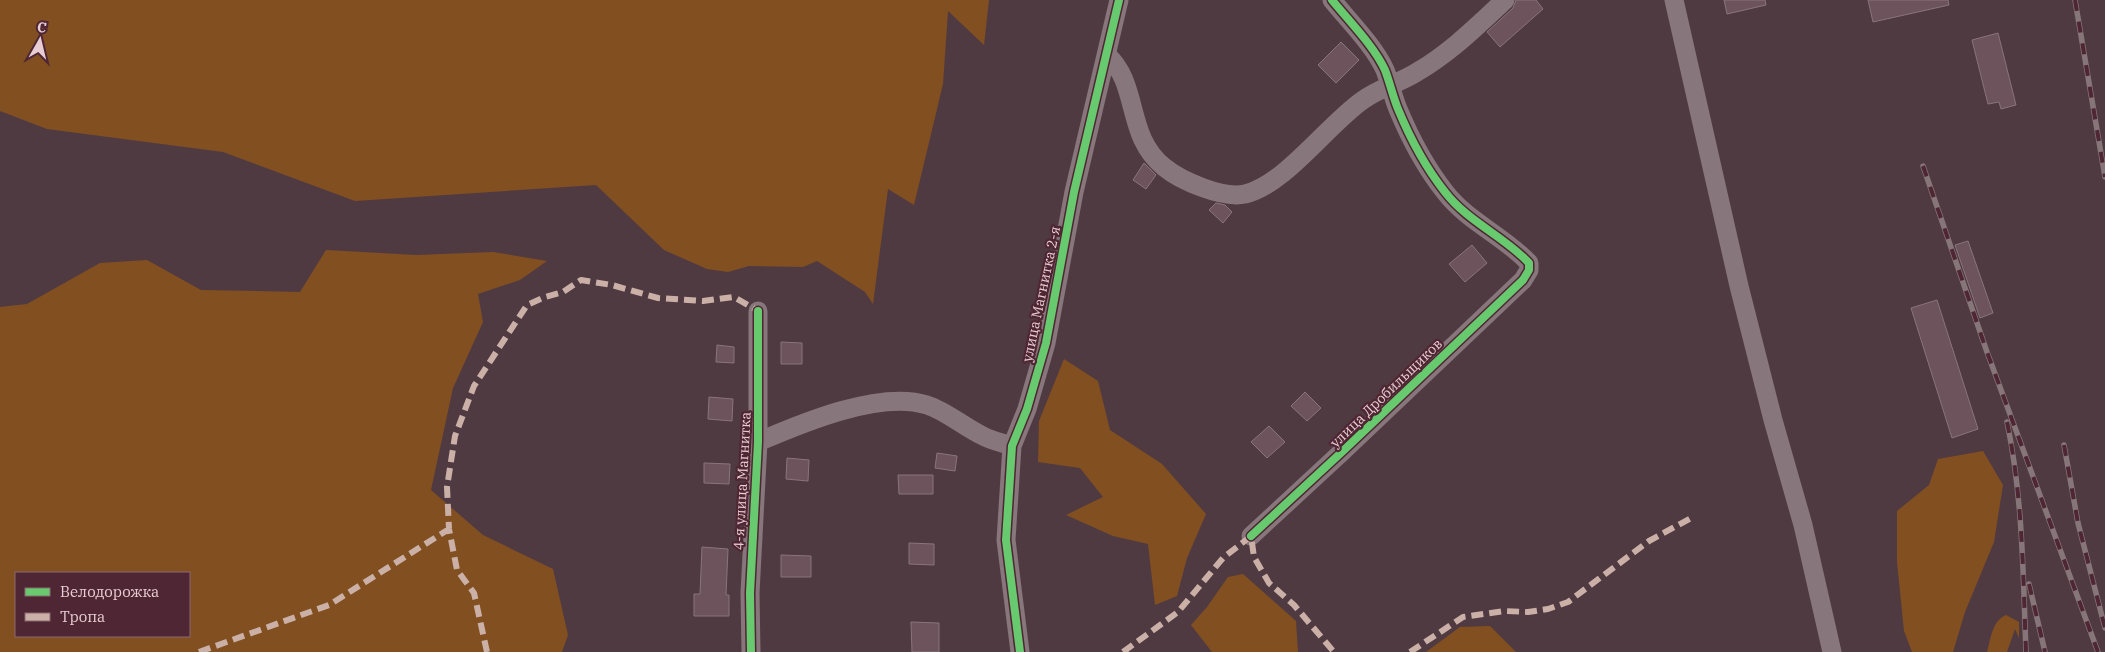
<svg xmlns="http://www.w3.org/2000/svg" width="2105" height="652" font-family="'IBM Plex Serif',serif">
	<style>
		.green { fill: #824f21; fill-rule: evenodd }
		.building { fill: #6d535c; stroke: #89757b }
		.lines { fill: none; stroke-linecap: round; stroke-linejoin: round }
		.minor { stroke: #87767b; stroke-width: 19 }
		.rail-casing { stroke: #86767a; stroke-width: 5.5 }
		.rail { stroke: #4f2633; stroke-width: 4; stroke-dasharray: 11; stroke-linecap: butt }
		.quiet { stroke: #cab0a6; stroke-width: 6; stroke-dasharray: 12 6; stroke-linecap: butt }
		.cycleway-casing { stroke: #4f2633; stroke-width: 11 }
		.cycleway { stroke: #67ca6e; stroke-width: 8 }
		.labels { text-anchor: middle; stroke-width: 4.5; stroke-linejoin: round; paint-order: stroke }
		.street-label { font-size: 14px; fill: #e8cdd4; stroke: #4f2633 }
	</style>
	<rect width="100%" height="100%" fill="#503a42"/>
	<path class="green" d="M0 0H989L984 45 948 11 943 84 914 205 888 189 873 304 865 292 817 261 803 267 749 266 728 272 707 269 664 250 596 185 355 201 223 152 47 129 0 111Z
		M326 250 416 255 493 252 547 261 520 280 478 294 483 322 453 388 431 490 483 535 553 569 568 635 562 652H0V307L27 304 100 263 147 260 201 290 300 292ZM16 573H189V636H16Z
		M1064 359 1098 381 1110 430 1162 464 1206 514 1187 558 1177 596 1155 605 1148 544 1113 536 1066 515 1103 497 1080 468 1038 462 1039 421Z
		M1983 451 2003 485 1994 542 1965 612 1953 652H1912L1904 631 1897 562V511L1929 485 1938 459Z
		M1243 574 1296 621 1298 652H1212L1191 625 1207 607 1228 577Z
		M2006 615 2019 622V638L2015 629 2007 652H1987C1991 638 1992 621 2006 615Z
		M1490 626 1516 652H1426L1460 627Z"/>
	<path class="building" d="M1516 0H1536L1543 9 1500 47 1487 32 1513 8Z
		M1724 0H1765L1766 5 1727 14Z
		M1868 0H1948L1949 5 1873 22Z
		M1998 33 2016 105 2001 109 1999 102 1988 104 1972 40Z
		M1341 42 1359 60 1336 83 1318 65Z
		M1144 163 1156 175 1146 189 1133 180Z
		M1216 203 1225 205 1232 212 1223 223 1209 210Z
		M1968 241 1993 313 1980 318 1955 245Z
		M1472 245 1487 263 1465 282 1449 264Z
		M1937 300 1978 429 1952 438 1911 308Z
		M781 342 802 343V364H781Z
		M717 345 734 347V363L716 362Z
		M1305 392 1321 408 1307 421 1291 406Z
		M709 397 733 399 732 421 708 419Z
		M1269 426 1285 442 1267 458 1251 442Z
		M937 453 957 456 955 471 935 468Z
		M787 458 809 460 808 481 786 479Z
		M704 463 730 464 729 484 704 483Z
		M898 475H933V494H899Z
		M909 543 934 544V565L909 564Z
		M702 547 728 549 726 595H729V616H694V594H700Z
		M781 555 811 556V577H781Z
		M911 622 939 623V652H912Z"/>
	<g class="lines">
		<path class="minor" d="M1674 0 1739 286 1773 420 1803 525 1832 652
			M1107 55C1140 85 1125 136 1164 167 1181 181 1223 199 1245 194 1285 185 1328 124 1363 100 1379 88 1400 83 1417 72 1450 53 1477 26 1505 0
			M758 442C802 423 880 390 927 405 946 411 964 427 983 436 992 441 1003 443 1012 446
			M1251 536 1344 450 1523 280 1529 270V263C1504 236 1468 222 1445 192 1426 168 1410 138 1398 109 1393 97 1390 83 1385 70 1374 46 1349 21 1332 0
			M751 652 750 593 758 442V311
			M1020 652 1006 540 1012 446 1027 409 1046 343 1074 192 1119 0"/>
		<defs>
			<path id="rail" d="M2075 0 2105 177
				M1923 166 1987 352 2098 652
				M2007 422C2023 498 2023 575 2026 652
				M2064 445 2078 523 2105 628
				M2029 584 2045 652"/>
		</defs>
		<use href="#rail" class="rail-casing"/>
		<use href="#rail" class="rail"/>
		<path class="quiet" d="M199 652 329 605 449 529
			M487 652 474 593 457 570 449 529 447 487 455 436 474 386 527 305 545 297 563 292 581 280 612 285 658 298 703 301 734 297 758 311
			M1123 652 1178 612 1223 558 1251 536 1254 557 1269 583 1294 605 1334 652
			M1410 652 1463 617 1504 611 1528 612 1548 609 1568 602 1649 541 1693 517"/>
		<defs>
			<path id="cycleway" d="M1251 536 1344 450 1523 280 1529 270V263C1504 236 1468 222 1445 192 1426 168 1410 138 1398 109 1393 97 1390 83 1385 70 1374 46 1349 21 1332 0
				M751 652 750 593 758 442V311
				M1020 652 1006 540 1012 446 1027 409 1046 343 1074 192 1119 0"/>
		</defs>
		<use href="#cycleway" class="cycleway-casing"/>
		<use href="#cycleway" class="cycleway"/>
	</g>
	<g class="labels">
		<g class="street-label">
			<text transform="translate(1041 294) rotate(-78)" y="5">улица Магнитка 2-я</text>
			<text transform="translate(1386 393) rotate(-44)" y="5">улица Дробильщиков</text>
			<text transform="translate(742 481) rotate(-87)" y="5">4-я улица Магнитка</text>
		</g>
	</g>
	<rect x="15" y="572" width="175" height="65" fill="#4f2633" stroke="#8c6973"/>
	<rect x="25" y="588" width="25" height="8" fill="#67ca6e" stroke="#8c6973"/>
	<text x="60" y="597" font-size="15" fill="#e8cdd4">Велодорожка</text>
	<rect x="25" y="613" width="25" height="8" fill="#cab0a6" stroke="#8c6973"/>
	<text x="60" y="622" font-size="15" fill="#e8cdd4">Тропа</text>
	<g transform="translate(40 40) rotate(8)" stroke="#4f2633" stroke-width="4" paint-order="stroke">
	<path d="M0-4L9 19L0 12L-9 19Z" fill="#e8cdd4"/>
	<text y="-8" font-size="14" font-weight="bold" text-anchor="middle" fill="#e8cdd4">С</text>
	</g>
</svg>
